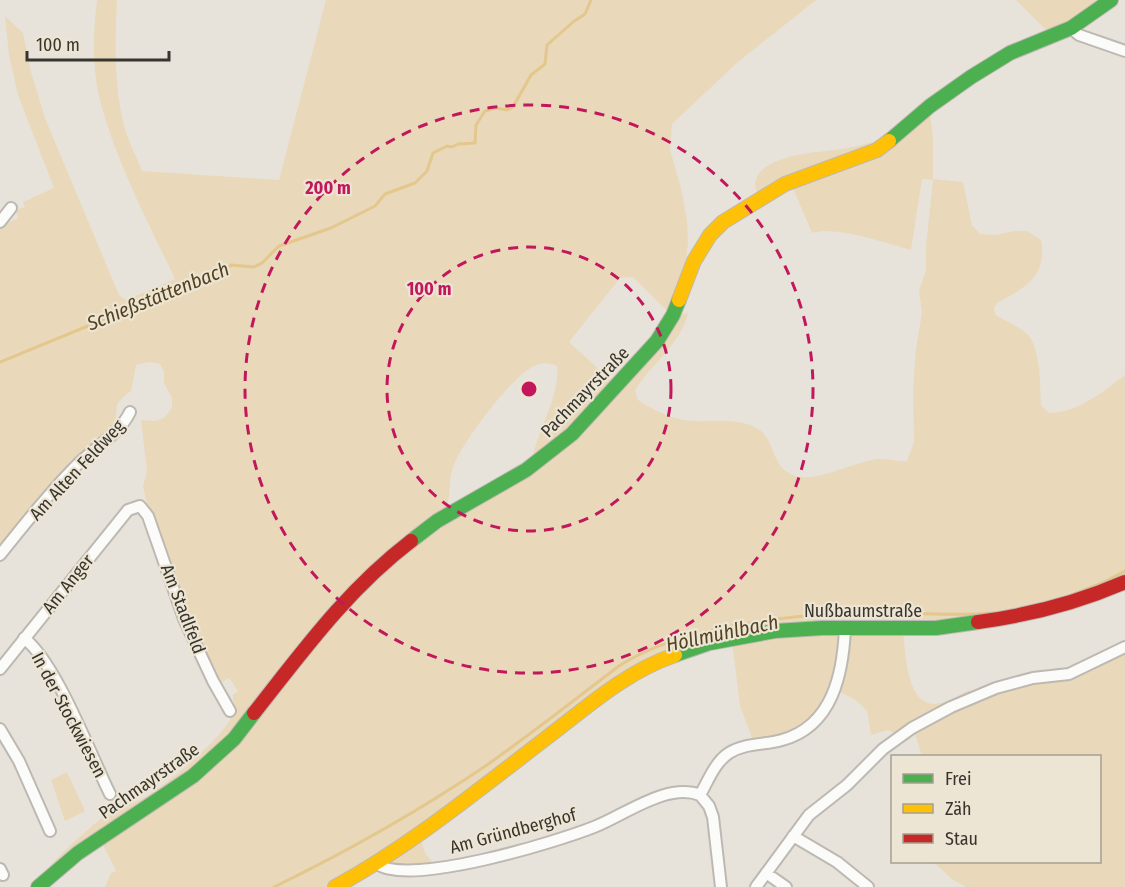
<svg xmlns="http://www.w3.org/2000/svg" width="1125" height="887" font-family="'Fira Sans Condensed',sans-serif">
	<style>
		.green { fill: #e9d9ba }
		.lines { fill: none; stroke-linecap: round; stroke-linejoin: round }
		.stream { stroke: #e3c78c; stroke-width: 3 }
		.street-casing { stroke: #bdb9b2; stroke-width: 14 }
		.fast-casing { stroke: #bdb9b2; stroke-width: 16 }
		.slow-casing { stroke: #bdb9b2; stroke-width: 16 }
		.jam-casing { stroke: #bdb9b2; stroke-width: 16 }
		.street { stroke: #fbfbf9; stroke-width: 10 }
		.fast { stroke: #4caf50; stroke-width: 14 }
		.slow { stroke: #ffc107; stroke-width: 14 }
		.jam { stroke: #c62828; stroke-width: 14 }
		.ring { fill: none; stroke: #c2185b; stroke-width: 3; stroke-dasharray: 10 8 }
		.labels { text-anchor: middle; stroke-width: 4.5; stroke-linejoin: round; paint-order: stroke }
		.street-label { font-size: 18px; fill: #38352e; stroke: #ede5d4 }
		.water-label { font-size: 20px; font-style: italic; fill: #534220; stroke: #ede5d4 }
		.centre { fill: #c2185b; stroke: #ede5d4; stroke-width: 3 }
		.ring-label { font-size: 18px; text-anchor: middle; font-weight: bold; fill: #c2185b; stroke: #ede5d4; stroke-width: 4.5; stroke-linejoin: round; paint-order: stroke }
	</style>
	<rect width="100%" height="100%" fill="#e7e3da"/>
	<path class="green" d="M97 0H117C115 41 114 82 123 122 127 139 136 155 142 171L279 180 326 0H816L738 62 672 124 670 150 681 188 687 220 688 243 685 268 668 312 633 277 620 278 569 342 614 383 601 398 532 461C537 429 560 399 557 366 549 363 542 362 534 366 511 377 462 442 453 467 448 481 452 494 446 507L542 464 679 315 688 313C681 345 650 364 635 391L638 400C652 409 667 417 684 420 703 423 724 419 743 423 777 430 767 457 787 472 810 489 853 460 880 459 889 459 897 462 907 461L914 442 913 389 916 349 922 312 919 290 926 271V246L933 180 922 179 911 250C884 243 839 226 812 233L792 186 821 178 930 112 933 139V179L963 182 972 225 980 234 996 235 1014 231H1027L1041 240C1048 277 1024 288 997 303L994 309 996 315C1006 322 1019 326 1028 335 1041 350 1040 386 1041 405L1049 413C1080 412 1102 392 1125 375V578L1097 591 956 623 849 624 664 654 494 776 330 887H105L111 873 116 871 101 841 208 767 221 762 226 756 212 754 33 887C49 863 85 831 108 813 120 805 132 805 145 797 168 783 225 737 234 712 237 706 232 702 233 695L238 691 229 678 220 683 199 646 150 516 143 487 147 471 141 420 155 421 164 418 172 408V398L164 383V372L160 364 149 362 136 365 131 391C111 406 119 404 115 425 71 460 36 502 0 545V227L18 218 16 210 25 207 23 202 54 188 18 95 9 55 5 16 23 33 31 72 45 118 119 295 126 300 175 279C147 220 115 160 99 96 92 65 93 31 97 0Z
		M1016 0H1106L1049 33Z
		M885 138 857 152 757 193C756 189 754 184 756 180 762 156 816 152 835 150 852 148 869 143 885 138Z
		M833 631 841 639 836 673 822 709 791 734 754 743 740 706 732 641Z
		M852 631 903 632C906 653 906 703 934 704 946 704 959 695 969 690L971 695 897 734 888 730 871 735 867 711 857 701 839 691 849 637Z
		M1125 651V887H966L952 879 933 862H1100V756H922L914 731 965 703Z
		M67 772 85 811 65 821 51 780Z
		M422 835C421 848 426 859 438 865L412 866 391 864 390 859Z"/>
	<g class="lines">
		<path class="stream" d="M0 362 151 300 162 292 177 290 202 278 218 276 231 265 254 267 262 263 279 246 331 228 375 206 385 194 415 183 427 171 433 153 447 146 452 147 458 144 475 143 476 125 485 111 496 108 507 110 513 107 531 75 545 64 547 45 573 22 585 14 591 0
			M1069 596 1102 583 1125 571
			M274 887C346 852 417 812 484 767 530 735 574 700 619 666 677 628 781 616 850 613 898 611 945 617 993 613"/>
		<defs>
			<path id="street" d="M1071 28 1079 35 1125 51
				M0 222 11 208
				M0 555C24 525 48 494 75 467 93 448 119 435 130 412
				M24 638C57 664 90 754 110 794
				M0 669 128 510 140 506 148 516 184 619 213 681 230 711
				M0 729 19 761 50 831
				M793 836 837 862 868 887
				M377 864C410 887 556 842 594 827 625 815 667 782 700 795
				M0 869 3 875
				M766 873 786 887
				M721 887 713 817 709 806 700 795C708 781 715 762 729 753 744 743 765 745 782 740 833 726 843 673 845 628
				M756 887 809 815 847 785 883 749 912 728 951 707 996 688 1033 678 1069 674 1125 647"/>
			<path id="fast" d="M889 141 930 106 971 77 1010 53 1071 28 1111 0
				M411 541 437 521 526 470 572 434 657 341 673 315 679 300
				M675 655 710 643 775 631 822 628H936L978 622
				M38 887 78 853 193 776 234 739 254 713"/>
			<path id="slow" d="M679 300 694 261 710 235 723 222 785 184 877 150 889 141
				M335 887C410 846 477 791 545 739 586 708 625 672 675 655"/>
			<path id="jam" d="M978 622C1030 615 1077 603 1125 582
				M254 713C303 651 347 590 411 541"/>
		</defs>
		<use href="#street" class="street-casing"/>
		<use href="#fast" class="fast-casing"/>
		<use href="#slow" class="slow-casing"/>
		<use href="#jam" class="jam-casing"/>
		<use href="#street" class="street"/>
		<use href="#fast" class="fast"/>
		<use href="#slow" class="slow"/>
		<use href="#jam" class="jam"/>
	</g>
	<g class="ring">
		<circle cx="529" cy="389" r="142"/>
		<circle cx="529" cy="389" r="284"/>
	</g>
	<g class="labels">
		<g class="street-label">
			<text transform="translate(585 392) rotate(-46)" y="6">Pachmayrstraße</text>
			<text transform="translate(77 470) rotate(-47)" y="6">Am Alten Feldweg</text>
			<text transform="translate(68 584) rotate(-51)" y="6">Am Anger</text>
			<text transform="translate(183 609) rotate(69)" y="6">Am Stadlfeld</text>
			<text x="863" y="617">Nußbaumstraße</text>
			<text transform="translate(69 715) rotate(62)" y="6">In der Stockwiesen</text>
			<text transform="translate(149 781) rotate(-35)" y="6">Pachmayrstraße</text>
			<text transform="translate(513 831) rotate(-15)" y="6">Am Gründberghof</text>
		</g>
		<g class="water-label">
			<text transform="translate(158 296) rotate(-22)" y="7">Schießstättenbach</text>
			<text transform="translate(722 633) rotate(-12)" y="7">Höllmühlbach</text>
		</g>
	</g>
	<circle cx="529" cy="389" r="9" class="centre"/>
	<g class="ring-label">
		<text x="328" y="194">200 m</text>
		<text x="429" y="295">100 m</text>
	</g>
	<rect x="891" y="755" width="210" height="108" fill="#ede5d4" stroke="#a59f92" stroke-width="1.5"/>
	<rect x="903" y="774" width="30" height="9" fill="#4caf50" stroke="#a59f92" stroke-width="1.5"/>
	<text x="945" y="785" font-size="18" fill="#38352e">Frei</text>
	<rect x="903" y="804" width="30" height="9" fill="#ffc107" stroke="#a59f92" stroke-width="1.5"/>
	<text x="945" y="815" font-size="18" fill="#38352e">Zäh</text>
	<rect x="903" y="834" width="30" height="9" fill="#c62828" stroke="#a59f92" stroke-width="1.5"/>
	<text x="945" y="845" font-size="18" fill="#38352e">Stau</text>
	<path d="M27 51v9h142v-9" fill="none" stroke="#38352e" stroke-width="3"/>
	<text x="36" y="51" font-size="18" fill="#38352e" stroke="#ede5d4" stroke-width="4.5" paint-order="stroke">100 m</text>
</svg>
